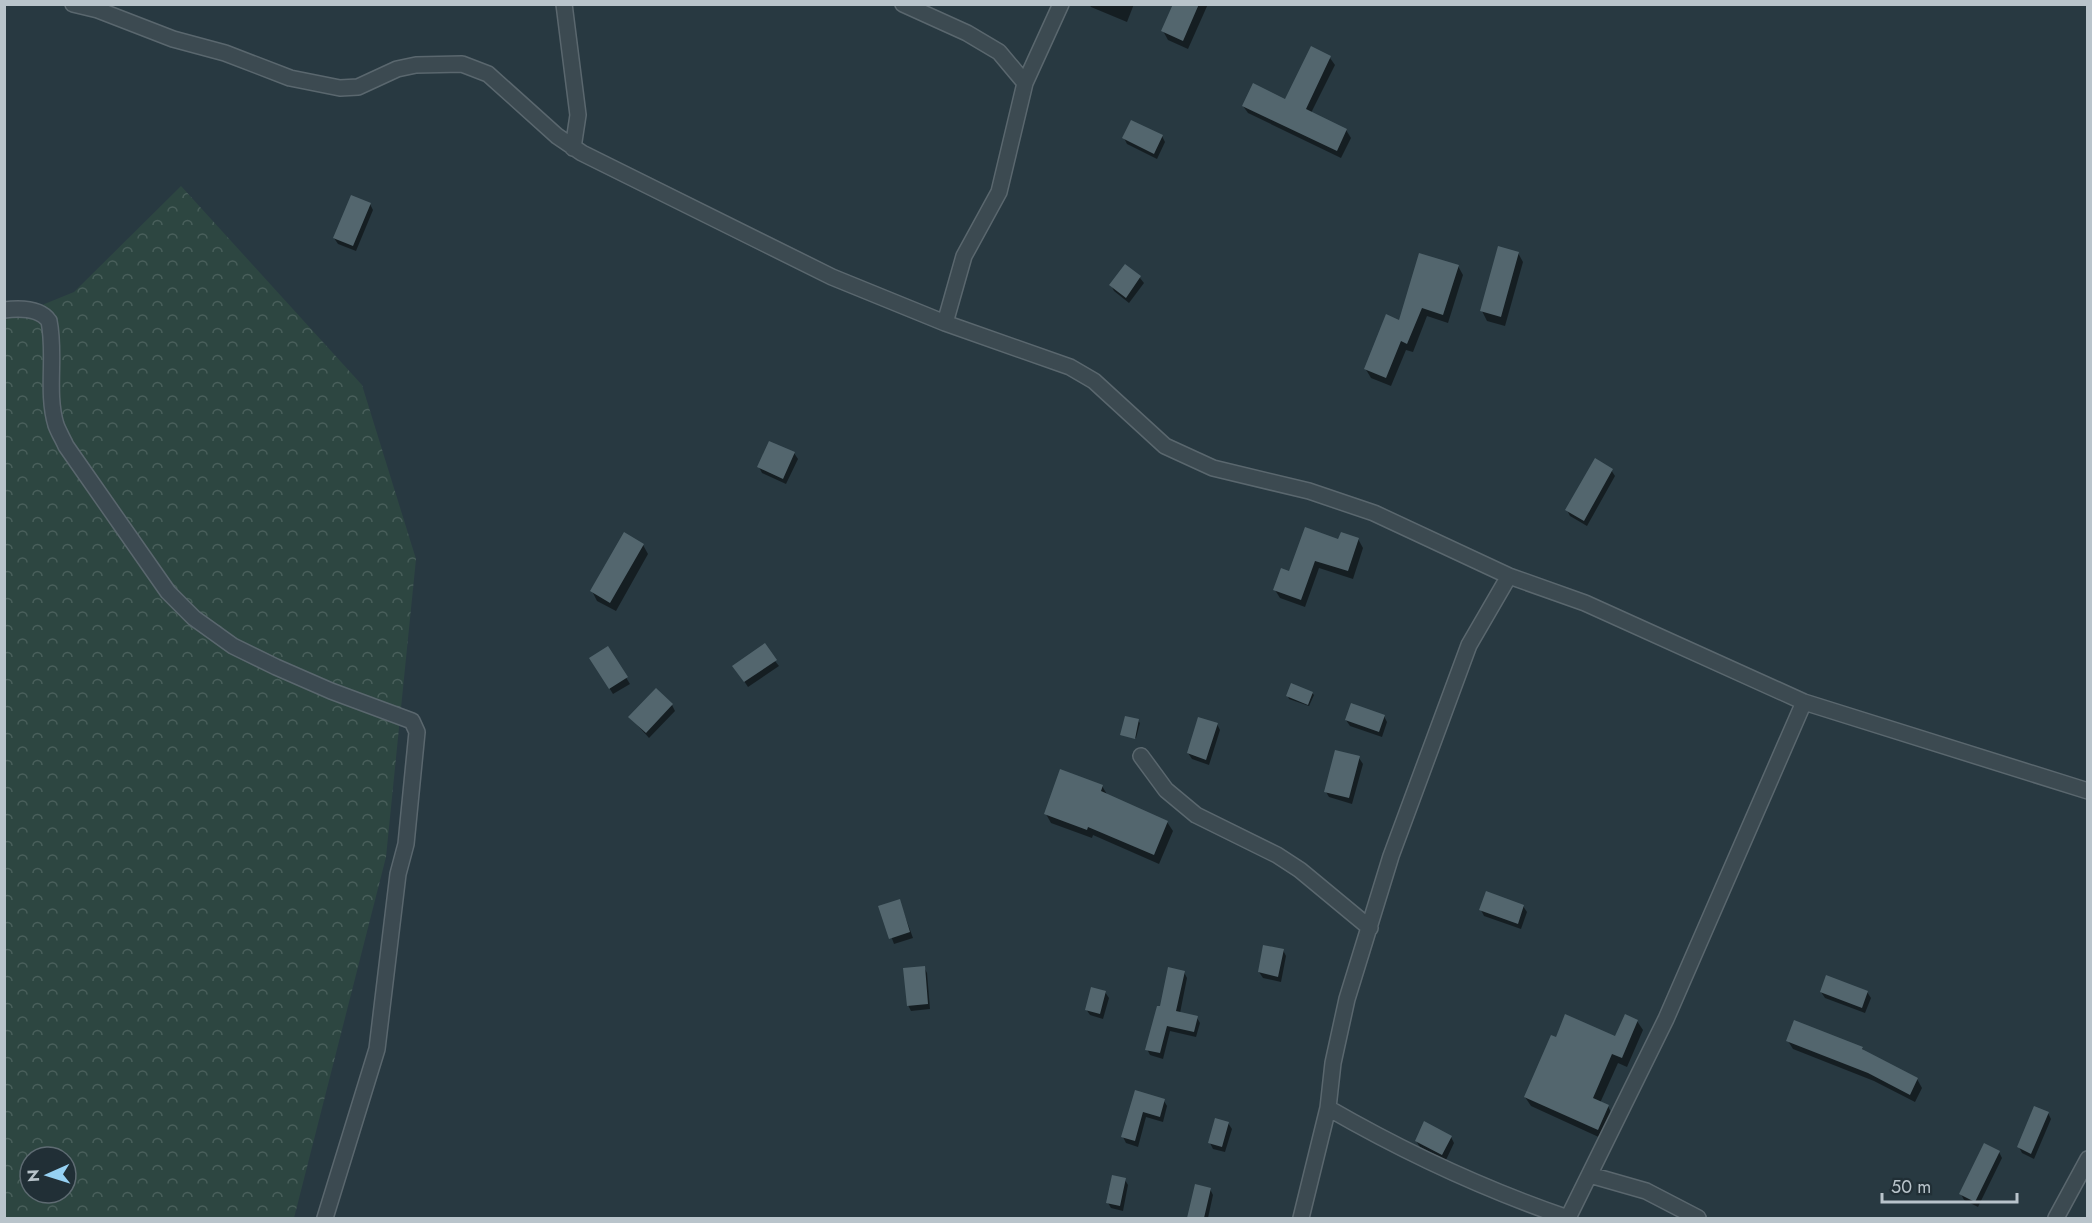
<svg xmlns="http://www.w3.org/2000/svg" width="2092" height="1223" font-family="Jost,sans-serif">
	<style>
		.forest { fill: url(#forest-crowns); fill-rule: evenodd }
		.shadow { fill: #0007 }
		.building { fill: #53666e }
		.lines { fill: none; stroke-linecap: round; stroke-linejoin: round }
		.street-casing { stroke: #5a676e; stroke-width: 18 }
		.street { stroke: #3c4a51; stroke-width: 15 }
	</style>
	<defs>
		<pattern id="forest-crowns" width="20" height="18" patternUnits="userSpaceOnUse" patternTransform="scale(1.5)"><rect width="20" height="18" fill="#2d4641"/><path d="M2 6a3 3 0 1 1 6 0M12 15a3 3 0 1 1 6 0" fill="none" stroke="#495f5b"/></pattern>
	</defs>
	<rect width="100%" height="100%" fill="#283941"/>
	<path class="forest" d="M181 186 362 385 416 559 386 857 294 1218H5V320L74 292ZM30 1157H66V1193H30Z"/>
	<path class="shadow" d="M1089 4H1134L1127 22 1091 7Z
		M1175 4H1208L1188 49 1168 40 1163 31Z
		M1330 58 1335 65 1311 113 1346 130 1351 138 1341 158 1248 113 1243 106 1286 101Z
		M1162 136 1165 142 1157 159 1127 144 1124 138Z
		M370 204 373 210 356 251 338 244 334 238Z
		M1518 253 1523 262 1505 326 1487 321 1482 311Z
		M1125 266 1140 278 1144 283 1129 303 1114 291 1111 285Z
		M1458 266 1463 275 1448 323 1427 316 1413 352 1406 350 1391 386 1371 378 1365 368 1400 322Z
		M794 453 798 459 786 484 762 473 759 467Z
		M1611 470 1615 476 1587 526 1570 516 1567 510Z
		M1358 539 1363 548 1353 579 1319 568 1305 607 1280 598 1275 590 1290 573 1339 541Z
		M643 545 648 554 616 611 597 601 592 591Z
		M608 648 630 684 613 694 591 659Z
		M775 661 779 666 748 687 738 672Z
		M1312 693 1314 695 1309 706 1289 699 1288 696Z
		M672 705 675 711 649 738 630 717Z
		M1384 716 1387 722 1382 737 1350 726 1346 720Z
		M1138 721 1140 723 1136 738 1122 734Z
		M1217 724 1220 730 1209 765 1192 759 1188 753Z
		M1359 758 1363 764 1352 804 1329 797 1326 792Z
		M1102 786 1108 796 1167 822 1173 831 1159 864 1093 835 1092 838 1051 823 1046 814Z
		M899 900 913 938 894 944 880 907Z
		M1523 906 1527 912 1521 929 1484 916 1481 910Z
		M1283 950 1286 956 1281 982 1263 978 1259 972Z
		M924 967 927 973 930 1009 911 1011 908 1005Z
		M1184 972 1187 978 1180 1013 1197 1018 1200 1023 1196 1037 1170 1031 1163 1059 1150 1055 1147 1049 1161 1008Z
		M1105 992 1109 998 1103 1019 1090 1015 1086 1009Z
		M1821 992H1867L1871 998 1865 1013 1825 998Z
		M1637 1021 1643 1030 1627 1067 1618 1063 1600 1103 1608 1106 1613 1116 1603 1139 1531 1106 1525 1097 1556 1039 1616 1038Z
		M1788 1041 1862 1048 1865 1052 1917 1079 1922 1088 1915 1102 1874 1081 1793 1049Z
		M1136 1092 1164 1101 1167 1106 1163 1122 1146 1117 1138 1147 1126 1143 1123 1137Z
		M2048 1113 2051 1119 2034 1159 2022 1153 2019 1147Z
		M1228 1123 1232 1129 1225 1152 1213 1149 1210 1143Z
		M1451 1137 1454 1143 1446 1160 1420 1147 1416 1141Z
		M1999 1152 2002 1158 1978 1207 1964 1200 1961 1194Z
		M1125 1180 1128 1185 1123 1211 1111 1208 1108 1203Z
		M1196 1186 1210 1189 1213 1195 1208 1218H1189Z"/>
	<path class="building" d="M1173 4H1199L1183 41 1161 31Z
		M1311 46 1331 56 1306 109 1347 129 1337 151 1242 106 1253 83 1285 99Z
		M1131 120 1163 135 1154 154 1122 138Z
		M351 195 371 203 353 246 333 238Z
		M1498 246 1519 252 1501 317 1480 311Z
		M1419 253 1459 265 1443 315 1422 308 1407 344 1401 341 1386 378 1364 369 1386 314 1399 320Z
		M1125 264 1141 276 1126 298 1109 285Z
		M769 441 795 452 783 479 757 467Z
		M1595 458 1613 469 1584 521 1565 510Z
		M1305 527 1338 539 1341 532 1359 538 1348 571 1315 561 1301 600 1273 590 1281 568 1289 571Z
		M624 532 644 544 610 603 590 591Z
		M765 643 777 660 744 682 732 666Z
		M608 646 628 677 609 689 589 658Z
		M1291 683 1313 692 1308 705 1286 696Z
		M656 688 673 704 646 733 628 717Z
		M1351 703 1385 715 1379 732 1345 720Z
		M1125 716 1139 719 1135 739 1120 735Z
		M1198 717 1218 723 1206 760 1187 753Z
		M1335 750 1360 756 1349 798 1324 792Z
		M1060 769 1103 785 1101 791 1168 821 1154 855 1088 827 1087 830 1044 814Z
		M1486 891 1524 905 1518 924 1479 910Z
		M900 899 910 932 889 939 878 906Z
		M1263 945 1284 949 1278 977 1258 972Z
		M925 966 928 1004 907 1006 903 968Z
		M1168 967 1185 971 1176 1011 1198 1016 1194 1032 1167 1026 1160 1053 1145 1050 1157 1006H1160Z
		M1826 975 1868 991 1862 1008 1820 992Z
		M1091 987 1106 991 1100 1014 1085 1010Z
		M1565 1014 1615 1036 1625 1014 1638 1020 1622 1058 1612 1054 1593 1098 1609 1105 1598 1130 1524 1097 1551 1035 1556 1037Z
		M1794 1020 1863 1047 1862 1049 1918 1078 1910 1095 1868 1073 1786 1041Z
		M1135 1090 1165 1099 1160 1117 1143 1112 1135 1141 1121 1137Z
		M2034 1106 2049 1112 2031 1154 2017 1147Z
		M1215 1118 1229 1122 1222 1147 1208 1143Z
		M1424 1121 1452 1136 1442 1155 1415 1141Z
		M1984 1143 2000 1151 1975 1202 1959 1194Z
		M1112 1175 1126 1178 1120 1206 1106 1203Z
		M1195 1184 1211 1188 1204 1218H1187Z"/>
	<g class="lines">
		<defs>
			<path id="street" d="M73 4 98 10 173 39 225 53 290 78 340 88 358 87 397 69 416 65 462 64 488 74 557 136 582 153 832 277 945 323 1070 367 1094 381 1165 446 1213 468 1309 491 1374 513 1509 576 1585 603 1804 702 2088 791
				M564 4 578 115 573 148
				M903 4 967 33 999 52 1025 83
				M4 310C20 308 40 308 49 321 56 355 46 392 56 425 59 433 63 439 66 446L168 592 194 618 233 646 276 667 331 691 412 721 417 732 406 844 398 874 377 1049 325 1218
				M945 323 964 256 999 192 1025 83 1061 4
				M1141 756 1166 790 1196 815 1277 855 1300 870 1370 928
				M1328 1108C1406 1153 1483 1189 1568 1218
				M1590 1175 1646 1191 1698 1218
				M1301 1218 1328 1108 1333 1063 1347 999 1391 856 1469 645 1509 576
				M1568 1218 1666 1019 1804 702
				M2056 1218 2088 1159"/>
		</defs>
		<use href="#street" class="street-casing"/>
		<use href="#street" class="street"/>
	</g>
	<rect width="2092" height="1223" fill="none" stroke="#b9c4cb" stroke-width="12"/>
	<g transform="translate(48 1175) rotate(267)"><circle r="28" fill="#212f36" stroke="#5e6b72" stroke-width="1.5"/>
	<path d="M0-4.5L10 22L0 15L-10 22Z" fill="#96d1f3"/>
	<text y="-9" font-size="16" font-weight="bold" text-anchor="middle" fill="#b9c4cb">N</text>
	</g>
	<path d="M1882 1193v9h135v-9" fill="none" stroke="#b9c4cb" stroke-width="3"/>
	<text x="1891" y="1193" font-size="18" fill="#b9c4cb" stroke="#212f36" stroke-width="4.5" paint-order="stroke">50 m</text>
</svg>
